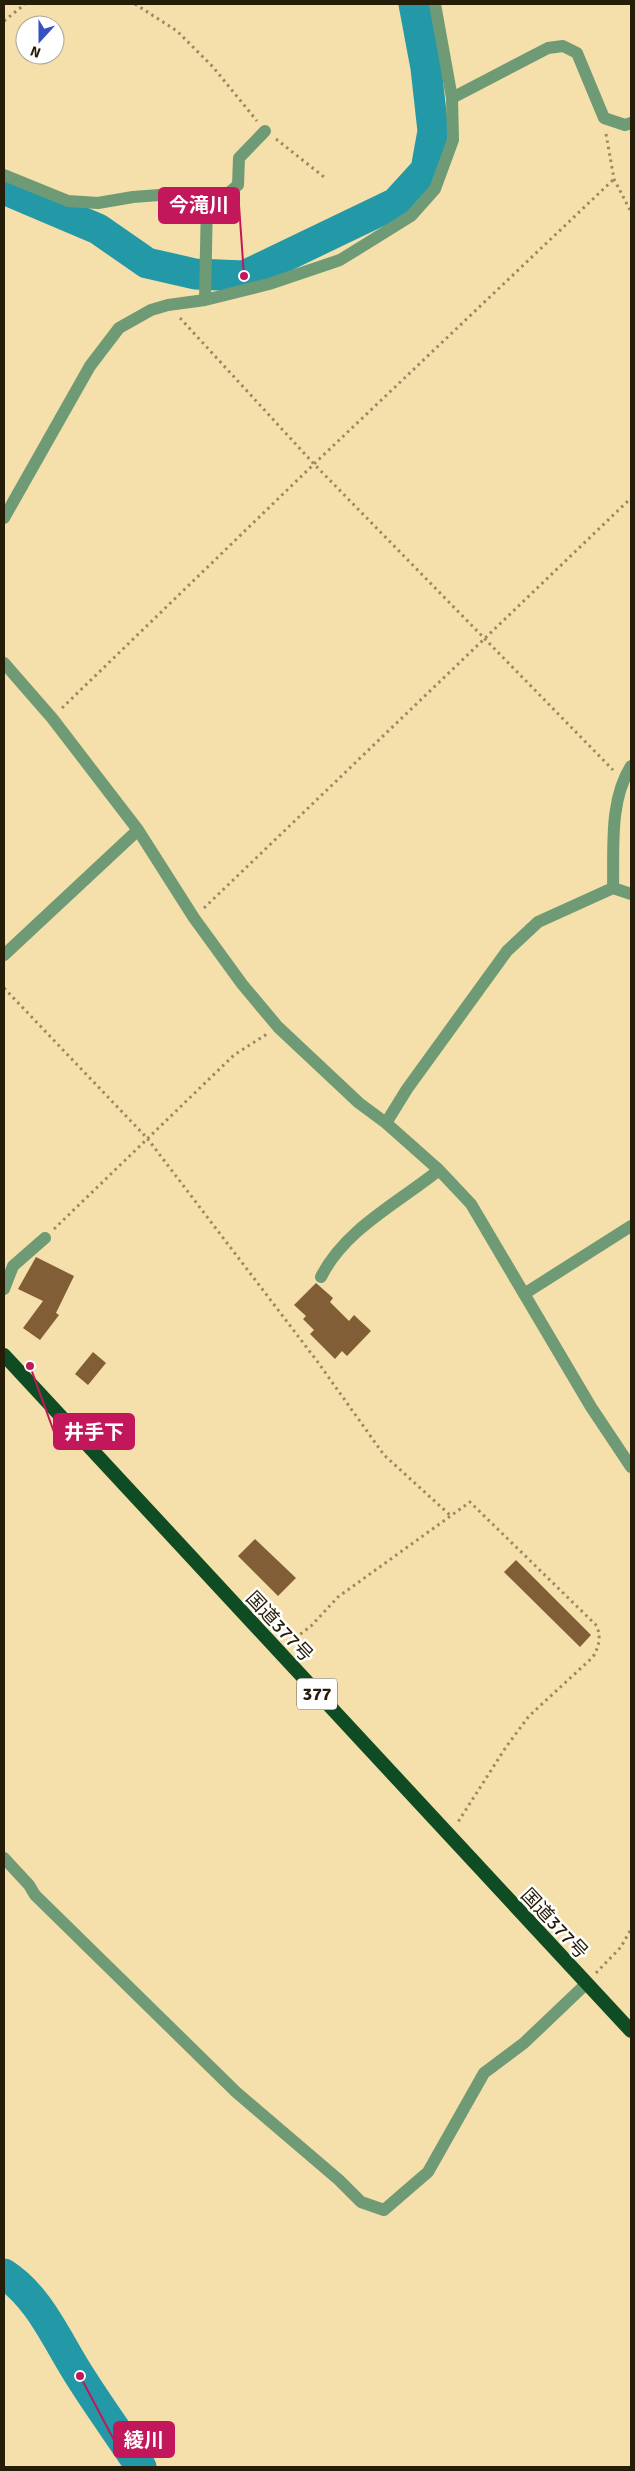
<svg xmlns="http://www.w3.org/2000/svg" width="635" height="2471" font-family="Signika,'Noto Sans JP',sans-serif">
	<style>
		.lines { fill: none; stroke-linecap: round; stroke-linejoin: round }
		.river { stroke: #2399a8; stroke-width: 31 }
		.building { fill: #815e35 }
		.path { stroke: #9a8a63; stroke-width: 3; stroke-dasharray: 2.5 4; stroke-linecap: butt }
		.minor { stroke: #6e9b75; stroke-width: 12 }
		.trunk { stroke: #104c23; stroke-width: 14 }
		.labels { text-anchor: middle; stroke-width: 5; stroke-linejoin: round; paint-order: stroke }
		.shield { fill: #fff; stroke: #666152; stroke-width: 1 }
		.shield-label { font-size: 18px; font-weight: bold; fill: #251d08 }
		.street-label { font-size: 19px; fill: #251d08; stroke: #fff }
		.leader { fill: none; stroke: #c2185b; stroke-width: 2 }
		.callout-dot { fill: #c2185b; stroke: #fff; stroke-width: 2 }
		.callout { fill: #c2185b; stroke: #c2185b; stroke-width: 2 }
		.callout-label { font-size: 20px; text-anchor: middle; font-weight: bold; fill: #fff }
	</style>
	<rect width="100%" height="100%" fill="#f5dfaa"/>
	<g class="lines">
		<path class="river" d="M4 189 98 229 147 263 195 274 244 276 396 203 426 170 433 131 426 68 414 4
			M4 2274C40 2297 58 2343 81 2378 100 2408 121 2437 141 2467"/>
	</g>
	<path class="building" d="M36 1257 74 1276 56 1313 59 1315 40 1340 23 1328 43 1301 18 1289Z
		M316 1283 333 1298 330 1302 349 1321 354 1315 371 1331 347 1356 342 1351 335 1359 310 1334 314 1330 303 1319 306 1316 294 1305Z
		M93 1352 106 1363 88 1385 75 1374Z
		M255 1539 296 1578 278 1596 238 1556Z
		M516 1560 591 1635 580 1647 504 1572Z"/>
	<g class="lines">
		<path class="path" d="M135 4 177 31 213 67 257 121
			M4 21 25 4
			M606 134 614 179 631 212
			M276 139 324 177
			M180 318 314 464 613 770
			M62 708 314 464 614 179
			M204 908 631 498
			M4 988 147 1138 317 1361 384 1455 451 1516
			M54 1229 234 1055 267 1034
			M290 1642 311 1626 338 1597 470 1502 597 1626C601 1639 599 1646 593 1657L529 1716 506 1747 458 1822
			M596 1973 621 1947 631 1929"/>
		<path class="minor" d="M452 98 548 48 563 46 577 53 604 118 625 125 631 123
			M4 175 68 201 98 203 133 197 186 193 207 199 226 195 238 185 239 158 265 131
			M205 300 207 199
			M4 518 90 366 119 328 151 310 168 305 205 300 269 284 340 260 411 216 435 189 453 140 452 98 435 4
			M4 663 52 718 138 830 194 918 242 984 278 1027 359 1103 386 1123 439 1170 471 1204 591 1407 631 1467
			M613 888 631 894
			M4 955 138 830
			M386 1123 407 1089 507 951 538 922 613 888C614 848 609 801 631 766
			M321 1277C345 1229 398 1203 439 1170
			M4 1289 13 1266 45 1238
			M524 1294 631 1226
			M4 1858 29 1885 35 1895 236 2092 339 2180 361 2202 384 2210 428 2172 484 2073 524 2043 587 1983"/>
		<path class="trunk" d="M4 1355 631 2031"/>
	</g>
	<g class="labels">
		<rect class="shield" x="297" y="1678.5" width="40" height="31" rx="4"/>
		<g class="shield-label">
			<text x="317" y="1700">377</text>
		</g>
		<g class="street-label">
			<text transform="translate(280 1626) rotate(47)" y="7">国道377号</text>
			<text transform="translate(555 1923) rotate(47)" y="7">国道377号</text>
		</g>
	</g>
	<path class="leader" d="M244 276L239 205M30 1366L54 1432M80 2376L114 2440"/>
	<g class="callout-dot">
		<circle cx="244" cy="276" r="5"/>
		<circle cx="30" cy="1366" r="5"/>
		<circle cx="80" cy="2376" r="5"/>
	</g>
	<g class="callout">
		<rect x="159" y="188" width="80" height="35" rx="5"/>
		<rect x="54" y="1414" width="80" height="35" rx="5"/>
		<rect x="114" y="2422" width="60" height="35" rx="5"/>
	</g>
	<g class="callout-label">
		<text x="199" y="212">今滝川</text>
		<text x="94" y="1439">井手下</text>
		<text x="144" y="2447">綾川</text>
	</g>
	<rect width="635" height="2471" fill="none" stroke="#251d08" stroke-width="10"/>
	<g transform="translate(40 40) rotate(201)"><circle r="24" fill="#ffffff" stroke="#a8a59c"/>
	<path d="M0-4L9 19L0 12L-9 19Z" fill="#3650c1"/>
	<text y="-8" font-size="14" font-weight="bold" text-anchor="middle" fill="#251d08">N</text>
	</g>
</svg>
